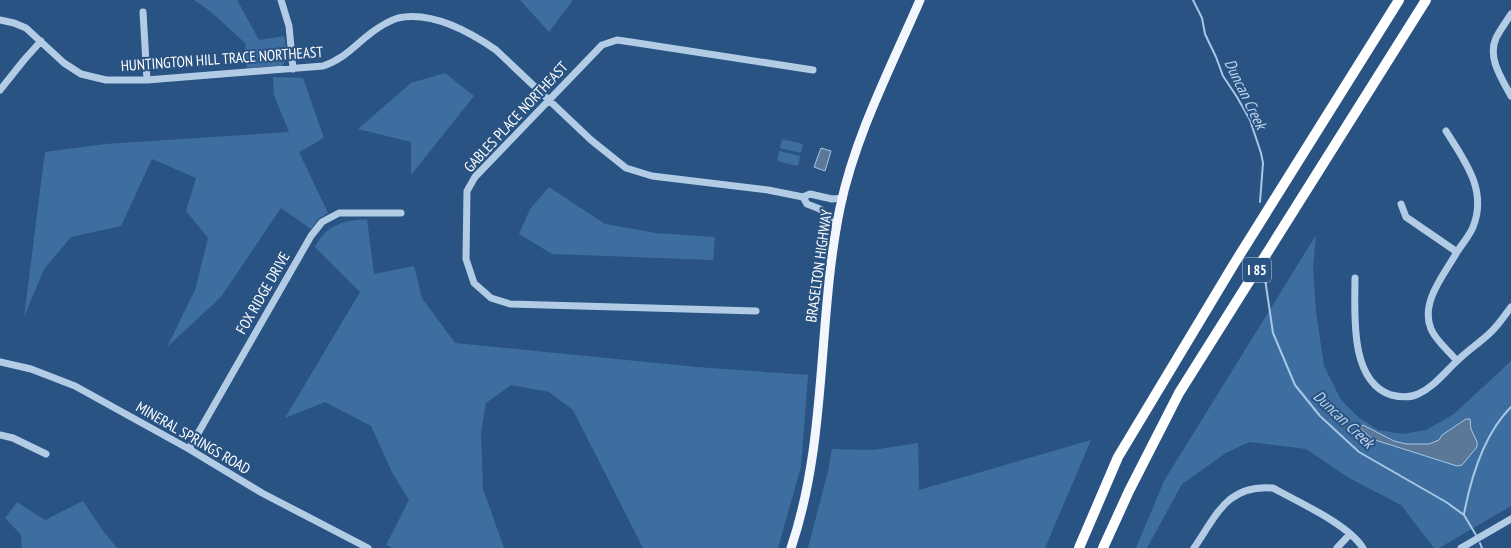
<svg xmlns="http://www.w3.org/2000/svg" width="1511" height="548" font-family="'PT Sans Narrow',sans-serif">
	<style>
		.green { fill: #3e6e9f }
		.water { fill: #5b7898; stroke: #a7c7e6 }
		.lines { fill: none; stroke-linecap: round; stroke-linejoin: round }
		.stream { stroke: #a7c7e6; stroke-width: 2 }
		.minor { stroke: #b2cce6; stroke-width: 7 }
		.major { stroke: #f3f7fd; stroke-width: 9 }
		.highway { stroke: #fff; stroke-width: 10 }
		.labels { text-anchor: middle; stroke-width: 4; stroke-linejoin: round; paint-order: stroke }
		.shield { fill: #295382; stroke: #bfcbda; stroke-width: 1 }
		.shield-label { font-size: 14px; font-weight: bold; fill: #fff }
		.street-label { font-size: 15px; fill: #fff; stroke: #295382 }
		.water-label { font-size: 16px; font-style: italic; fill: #bdd5ee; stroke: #295382 }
	</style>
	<rect width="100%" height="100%" fill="#295382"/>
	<path class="green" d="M194 0H237L259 40 284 36C286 46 289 58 282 66L247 68 245 43 210 11Z
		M520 0H573L549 32Z
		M445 73 474 96 411 175V142L358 129 411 83Z
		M273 77 303 78 324 138 299 152 328 213 318 219 311 229 281 208 221 297 167 347 195 290 208 238 186 211 196 178 152 159 121 226 71 237 44 269 24 317 45 152 105 144 289 132 274 95Z
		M782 139 803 144 801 153 780 148Z
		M779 151 800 156 798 166 777 161Z
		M549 187 605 224 656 233 715 237 713 260 552 254 519 234 530 209Z
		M367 219 374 274 414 266 422 298 455 343 697 367 808 375 801 467 778 548H643L573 410 549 392 511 385 486 403 481 432 483 489 504 548H393L386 545 409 500 393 474 371 426 325 402 285 418 360 292 315 247C327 224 343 221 367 219Z
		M1316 235 1313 267 1316 312 1324 366 1341 400 1358 417 1378 430 1403 434 1426 430 1454 414 1511 361V506L1439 548H1434L1401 505 1349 478 1306 449 1249 442 1226 453 1182 484 1147 548H1136L1164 481Z
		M1091 440 1045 548H808L828 471 832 449 873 450 918 443 919 490Z
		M83 501 103 531 117 548H22L21 535 5 518 17 502 45 520Z"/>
	<path class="water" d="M821 148 831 151 825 171 814 167Z
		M1466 419H1470L1471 429 1477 442V447L1462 465 1457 466 1372 439 1360 428 1363 425 1394 441 1406 444H1429L1439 440 1442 435Z"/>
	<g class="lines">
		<path class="stream" d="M1193 0 1202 18 1205 34 1216 57 1223 76 1237 97 1250 120 1261 153 1263 163 1260 202
			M1264 272 1273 333 1295 385 1320 416 1359 452 1446 502 1464 515 1476 535
			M1464 514C1471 477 1484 434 1511 407
			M1480 543 1482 548"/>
		<path class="minor" d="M281 0 289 26 293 69
			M143 12 147 80
			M1511 14C1506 22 1500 30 1496 38 1487 58 1502 79 1511 96
			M0 20 14 23 26 28 64 63 81 74 106 80H147L323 66C343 60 355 45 371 33 379 27 388 21 398 18 431 11 470 32 496 50L591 140 626 168 652 176 768 190 803 197 810 194 832 199 843 198
			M0 90 24 60 41 41
			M1446 131C1464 160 1488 190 1473 227 1470 235 1462 244 1457 252
			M803 197 807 204 820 209 837 228
			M1401 204 1406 217 1457 252C1444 275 1420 302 1431 329 1436 341 1449 351 1457 361
			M1355 278C1355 313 1349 381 1391 395 1399 397 1410 398 1418 394 1434 387 1445 372 1457 361 1468 350 1481 342 1492 331 1499 324 1505 315 1511 307
			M756 311 510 304 491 298 474 283 466 259 467 191 475 177 602 45 617 40 631 42 813 70
			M0 362 31 369 75 386 189 449 262 493 368 548
			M0 435 13 438 46 454
			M189 449 311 236 322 222 339 213H401
			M1194 548C1216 516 1227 484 1273 488 1298 502 1348 524 1363 548
			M1337 548 1350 534
			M1461 548 1511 519"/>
		<path class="major" d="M791 548C828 439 817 320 840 208 855 136 891 67 920 0"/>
		<path class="highway" d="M1079 548 1118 457 1234 264 1399 0
			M1103 548 1129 491 1179 393 1426 0"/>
	</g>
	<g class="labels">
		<rect class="shield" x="1243" y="258" width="28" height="24" rx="3"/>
		<g class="shield-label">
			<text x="1257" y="275">I 85</text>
		</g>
		<g class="street-label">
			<text transform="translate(222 59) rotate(-4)" y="5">HUNTINGTON HILL TRACE NORTHEAST</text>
			<text transform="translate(516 117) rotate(-47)" y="5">GABLES PLACE NORTHEAST</text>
			<text transform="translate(819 266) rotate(-82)" y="5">BRASELTON HIGHWAY</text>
			<text transform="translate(263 293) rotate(-60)" y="5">FOX RIDGE DRIVE</text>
			<text transform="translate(193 438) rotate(30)" y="5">MINERAL SPRINGS ROAD</text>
		</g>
		<g class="water-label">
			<text transform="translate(1246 94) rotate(64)" y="6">Duncan Creek</text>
			<text transform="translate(1344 419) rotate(43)" y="6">Duncan Creek</text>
		</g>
	</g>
</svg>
